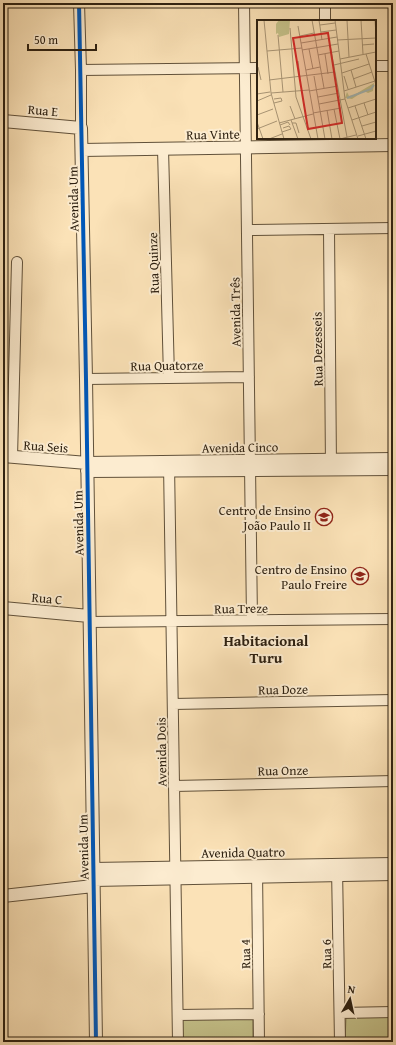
<svg xmlns="http://www.w3.org/2000/svg" width="396" height="1045" font-family="'Gentium Book Plus',serif">
	<style>
		.green { fill: #c5c28a; stroke: #7a724e }
		.lines { fill: none; stroke-linecap: round; stroke-linejoin: round }
		.minor-casing { stroke: #61513a; stroke-width: 12 }
		.tertiary-casing { stroke: #61513a; stroke-width: 14 }
		.minor { stroke: #fcecd0; stroke-width: 10 }
		.tertiary { stroke: #fcecd0; stroke-width: 12 }
		.cycleway-casing { stroke: #fcecd0; stroke-width: 6 }
		.cycleway { stroke: #0057b8; stroke-width: 4 }
		.labels { text-anchor: middle; stroke-width: 4; stroke-linejoin: round; paint-order: stroke }
		.street-label { font-size: 13px; fill: #2e2111; stroke: #fcecd0 }
		.poi-label { font-size: 13px; fill: #2e2111; stroke: #fcecd0; text-anchor: end }
		.quarter-label { font-size: 15px; font-weight: bold; fill: #2e2111; stroke: #fcecd0 }
		.inset-river { fill: none; stroke: #a5babb; stroke-width: 2 }
		.inset-road { fill: none; stroke: #a99575; stroke-width: 1 }
		.view { fill: #d62828; fill-opacity: 0.15; stroke: #d62828; stroke-width: 2 }
		.inset-edge { fill: none; stroke: #2e2111; stroke-width: 2 }
	</style>
	<rect width="100%" height="100%" fill="#fbe2b7"/>
	<filter id="stains"><feTurbulence type="fractalNoise" baseFrequency=".005" numOctaves="4"/><feColorMatrix values="0 0 0 0 .2 0 0 0 0 .09 0 0 0 0 .02 0 0 0 .5 -.17"/></filter>
	<radialGradient id="worn" r=".72"><stop offset=".6" stop-color="#630" stop-opacity="0"/><stop offset="1" stop-color="#630" stop-opacity=".3"/></radialGradient>
	<path class="green" d="M393 1014V1042H345L346 1016Z
		M253 1016V1042H182L181 1017Z"/>
	<g class="lines">
		<defs>
			<path id="minor" d="M79 3 81 70V128
				M244 3 252 620
				M325 3V21
				M375 66H393
				M81 70 258 68
				M163 149 169 377
				M329 229 331 467
				M247 230 393 228
				M86 379 249 377
				M12 457 17 262
				M169 464 178 1042
				M89 622 393 619
				M173 704 393 700
				M174 786 393 781
				M337 868 340 1042
				M257 870 259 1042
				M340 1013 393 1012
				M178 1015 259 1014"/>
			<path id="tertiary" d="M3 121 81 128 86 379 96 1042
				M82 150 393 145
				M3 456 87 463 393 459
				M87 471 393 469
				M3 608 89 616
				M93 869 393 864
				M94 880 393 874
				M3 896 93 886"/>
		</defs>
		<use href="#minor" class="minor-casing"/>
		<use href="#tertiary" class="tertiary-casing"/>
		<use href="#minor" class="minor"/>
		<use href="#tertiary" class="tertiary"/>
		<defs>
			<path id="cycleway" d="M79 3 86 379 96 1042"/>
		</defs>
		<use href="#cycleway" class="cycleway-casing"/>
		<use href="#cycleway" class="cycleway"/>
	</g>
	<defs>
		<symbol id="school-ring" viewBox="-11 -11 22 22"><circle r="9.5" fill="#fcecd0" stroke="#8f2418" stroke-width="1.5"/><path d="M0-5L7-2L0 1L-7-2ZM-4 1L0 2.5L4 1V4Q0 6-4 4Z" fill="#8f2418"/></symbol>
	</defs>
	<g fill-rule="evenodd">
		<use href="#school-ring" x="314" y="507" width="20" height="20"/>
		<use href="#school-ring" x="350" y="566" width="20" height="20"/>
	</g>
	<g class="labels">
		<g class="street-label">
			<text transform="translate(43 110) rotate(5)" y="5">Rua E</text>
			<text transform="translate(213 134) rotate(-1)" y="5">Rua Vinte</text>
			<text transform="translate(73 199) rotate(-91)" y="5">Avenida Um</text>
			<text transform="translate(153 263) rotate(-92)" y="5">Rua Quinze</text>
			<text transform="translate(235 312) rotate(-91)" y="5">Avenida Três</text>
			<text transform="translate(317 349) rotate(-91)" y="5">Rua Dezesseis</text>
			<text transform="translate(167 365) rotate(-1)" y="5">Rua Quatorze</text>
			<text transform="translate(46 446) rotate(4)" y="5">Rua Seis</text>
			<text transform="translate(240 447) rotate(-1)" y="5">Avenida Cinco</text>
			<text transform="translate(78 523) rotate(-91)" y="5">Avenida Um</text>
			<text transform="translate(47 598) rotate(5)" y="5">Rua C</text>
			<text transform="translate(241 608) rotate(-1)" y="5">Rua Treze</text>
			<text transform="translate(283 689) rotate(-1)" y="5">Rua Doze</text>
			<text transform="translate(161 752) rotate(-91)" y="5">Avenida Dois</text>
			<text transform="translate(283 770) rotate(-1)" y="5">Rua Onze</text>
			<text transform="translate(83 847) rotate(-91)" y="5">Avenida Um</text>
			<text transform="translate(243 852) rotate(-1)" y="5">Avenida Quatro</text>
			<text transform="translate(245 954) rotate(-91)" y="5">Rua 4</text>
			<text transform="translate(326 954) rotate(-91)" y="5">Rua 6</text>
		</g>
		<g class="poi-label">
			<text x="311" y="515">Centro de Ensino<tspan x="311" dy="15">João Paulo II</tspan></text>
			<text x="347" y="574">Centro de Ensino<tspan x="347" dy="15">Paulo Freire</tspan></text>
		</g>
		<g class="quarter-label">
			<text x="266" y="646">Habitacional<tspan x="266" dy="17">Turu</tspan></text>
		</g>
	</g>
	<g transform="translate(257 20)">
		<rect width="119" height="119" fill="#fbe2b7"/>
		<path d="M22 0H33L32 14 22 17 21 13 19 14V4ZM117 63 116 71 111 73 107 71 95 79 88 78 90 72 92 76 97 75Z" fill="#c5c28a"/>
		<path class="inset-river" d="M90 78 114 69 117 65"/>
		<path class="inset-road" d="M7 0 14 73 27 119M55 0 67 68M62 0 65 20M78 0 83 39M90 0 92 37M104 0 106 34M118 0 119 15M63 5 78 3M41 6 61 119M33 8 39 77 54 119M64 12 79 10M21 15 26 72M43 16 57 13M80 20 119 18M44 23 80 17M73 25 90 117M105 25 117 24M52 29 56 49M45 30 81 24M10 31 45 28M68 34 71 54M109 34 119 65M61 35 82 31M41 41 43 58M77 45 102 39M1 47 4 60M49 50 63 47M94 50 99 67M85 53 112 44M57 56 68 119M87 56 91 69M96 59 115 52M12 60 78 52M52 71 81 66M87 71 118 61M14 73 52 70M0 74 13 72M61 77 82 73M0 81 14 75M17 83 25 81 24 78 17 79M107 83 111 95M62 84 88 79M33 86 38 99M98 86 109 119M91 88 119 79M77 89 83 119M70 90 75 119M56 93 84 88M0 95 16 89M34 100 41 119M95 100 119 92M0 102 6 119M22 103 56 94M35 103H39L42 113M23 105 31 102 33 105M105 106 119 102M0 109 20 101M25 112 34 109 32 106 26 108M101 116 119 111M12 119 25 114M83 119 99 115M101 119 88 79 83 39 119 32"/>
		<path class="view" d="M71 13 85 103 51 109 36 18Z"/>
		<rect width="119" height="119" class="inset-edge"/>
	</g>
	<rect width="396" height="1045" fill="none" stroke="#fbe2b7" stroke-width="16"/>
	<rect x="4" y="4" width="388" height="1037" fill="none" stroke="#2e2111" stroke-width="2"/>
	<rect x="8" y="8" width="380" height="1029" fill="none" stroke="#2e2111"/>
	<g transform="translate(350 999) rotate(9)" stroke="#fcecd0" stroke-width="3" paint-order="stroke">
	<path d="M0-3L7 15L0 10L-7 15Z" fill="#2e2111"/>
	<text y="-6" font-size="11" font-weight="bold" text-anchor="middle" fill="#2e2111">N</text>
	</g>
	<path d="M28 44v6h68v-6" fill="none" stroke="#2e2111" stroke-width="2"/>
	<text x="34" y="44" font-size="12" fill="#2e2111" stroke="#fcecd0" stroke-width="3" paint-order="stroke">50 m</text>
	<rect width="100%" height="100%" filter="url(#stains)"/>
	<rect width="100%" height="100%" fill="url(#worn)"/>
</svg>
